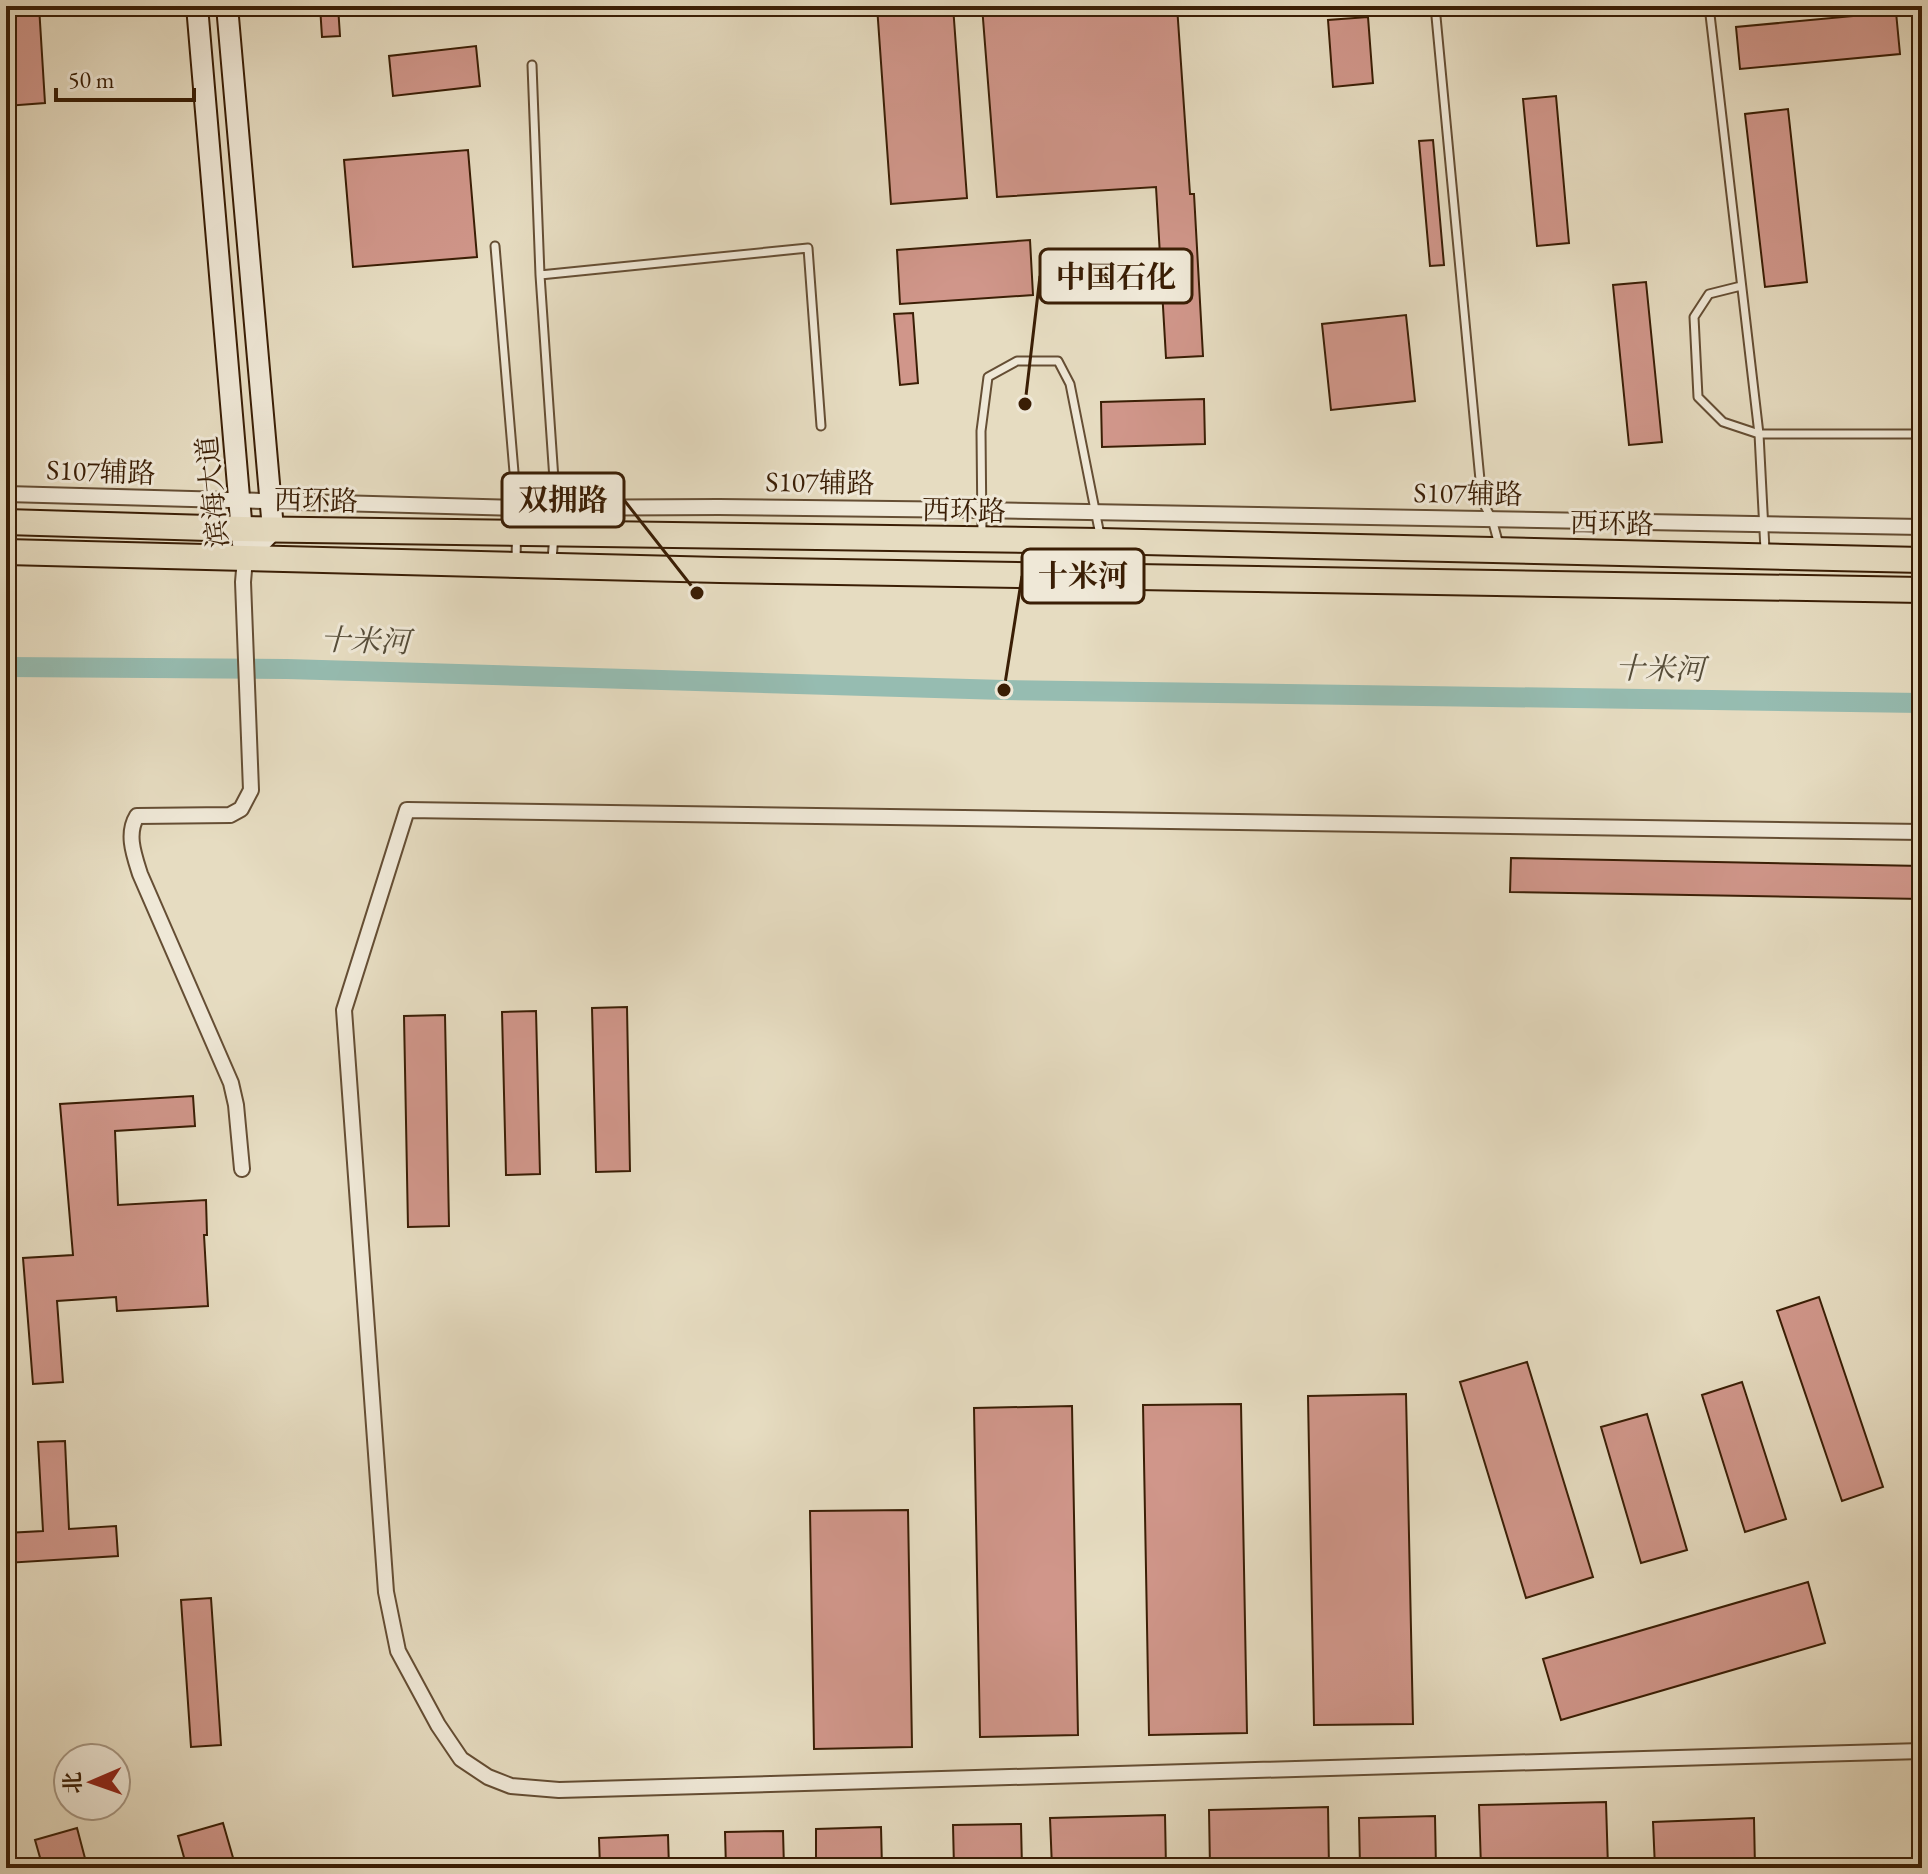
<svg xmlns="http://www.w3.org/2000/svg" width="1928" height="1874" font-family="'EB Garamond','Noto Serif SC',serif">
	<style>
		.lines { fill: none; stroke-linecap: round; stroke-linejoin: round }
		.canal { stroke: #96bcb1; stroke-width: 20 }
		.building { fill: #d0968a; stroke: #3a1e05; stroke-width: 2 }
		.service-casing { stroke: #654e34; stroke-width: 11 }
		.minor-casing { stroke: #654e34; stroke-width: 18 }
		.secondary-casing { stroke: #3a1e05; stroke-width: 24 }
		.trunk-casing { stroke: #3a1e05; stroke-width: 28 }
		.service { stroke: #efe8d7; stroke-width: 7 }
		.minor { stroke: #efe8d7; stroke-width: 14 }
		.secondary { stroke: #efe8d7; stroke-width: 20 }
		.trunk { stroke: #e6dcc1; stroke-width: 24 }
		.labels { text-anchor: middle; stroke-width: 6; stroke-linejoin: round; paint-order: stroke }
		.street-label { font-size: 28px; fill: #3a1e05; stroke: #efe8d7 }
		.water-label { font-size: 30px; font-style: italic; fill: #564d39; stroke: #efe8d7 }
		.leader { fill: none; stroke: #3a1e05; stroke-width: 3 }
		.callout-dot { fill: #3a1e05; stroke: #efe8d7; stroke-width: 3 }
		.callout { fill: #efe8d7; stroke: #3a1e05; stroke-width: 3 }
		.callout-label { font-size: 30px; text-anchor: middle; font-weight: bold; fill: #3a1e05 }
	</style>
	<rect width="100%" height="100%" fill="#e6dcc1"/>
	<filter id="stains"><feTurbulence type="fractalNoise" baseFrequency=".0025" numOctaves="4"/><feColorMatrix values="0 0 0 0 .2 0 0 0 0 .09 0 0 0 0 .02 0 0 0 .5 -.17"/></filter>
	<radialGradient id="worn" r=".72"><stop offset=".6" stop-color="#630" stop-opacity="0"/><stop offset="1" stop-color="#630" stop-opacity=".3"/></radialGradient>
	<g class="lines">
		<path class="canal" d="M6 667 287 669 1004 690 1922 703"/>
	</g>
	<path class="building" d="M6 6H39L45 103 6 106Z
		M320 6H338L340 36 322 37Z
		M877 6H953L967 198 891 204Z
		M982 6H1177L1190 194H1194L1203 356 1166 358 1156 187 997 197Z
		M1896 12 1900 54 1740 69 1736 27Z
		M1368 17 1373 83 1333 87 1328 20Z
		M476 46 480 86 393 96 389 56Z
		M1556 96 1569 243 1537 246 1523 99Z
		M1788 109 1807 282 1765 287 1745 114Z
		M1433 140 1444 265 1430 266 1419 141Z
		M468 150 477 257 353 267 344 160Z
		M1030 240 1033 295 900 304 897 250Z
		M1646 282 1662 442 1629 445 1613 285Z
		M913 313 918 383 900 385 894 314Z
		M1406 315 1415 401 1331 410 1322 324Z
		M1204 399 1205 444 1102 447 1101 402Z
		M1511 858 1922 866V899L1510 892Z
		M627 1007 630 1171 596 1172 592 1008Z
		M536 1011 540 1174 506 1175 502 1012Z
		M445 1015 449 1226 408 1227 404 1016Z
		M193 1096 195 1126 115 1131 118 1205 206 1200 207 1235H204L208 1306 117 1311 116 1297 57 1301 63 1382 33 1384 23 1258 73 1255 60 1104Z
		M1819 1297 1883 1487 1842 1501 1777 1311Z
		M1527 1362 1593 1577 1526 1598 1460 1382Z
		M1742 1382 1786 1519 1745 1532 1702 1395Z
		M1406 1394 1413 1724 1314 1725 1308 1396Z
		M1241 1404 1247 1733 1149 1735 1143 1405Z
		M1072 1406 1078 1735 980 1737 974 1408Z
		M1647 1414 1687 1550 1641 1563 1601 1427Z
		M65 1441 69 1529 116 1526 118 1556 6 1563V1533L43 1531 38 1442Z
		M908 1510 912 1747 814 1749 810 1511Z
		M1808 1582 1825 1643 1561 1720 1543 1659Z
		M211 1598 221 1745 191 1747 181 1600Z
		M1606 1802 1608 1868H1481L1479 1805Z
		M1328 1807 1329 1868H1210L1209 1810Z
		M1165 1815 1166 1868H1052L1050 1818Z
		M1435 1816 1436 1868H1360L1359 1818Z
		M1754 1818 1755 1868H1655L1653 1822Z
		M223 1823 236 1868H187L178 1836Z
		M1021 1824 1022 1868H954L953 1825Z
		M881 1827 882 1868H816V1829Z
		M77 1828 86 1862 65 1868H43L35 1840Z
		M783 1831 784 1868H726L725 1832Z
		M668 1835 669 1868H600L599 1838Z"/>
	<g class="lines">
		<defs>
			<path id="service" d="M1435 6 1482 501 1492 519 1499 545
				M1709 6 1759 434 1765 550
				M532 65 540 275 556 509 552 560
				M495 246 517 508 516 562
				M540 275 808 248 821 426
				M1741 286 1709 294 1694 317 1698 397 1723 422 1759 434H1922
				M982 533 981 431 988 377 1017 361H1058L1070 384 1100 535"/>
			<path id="minor" d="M6 494 517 508 719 507 979 510 1922 527
				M1922 832 407 810 344 1010 386 1592 398 1651 438 1725 461 1759 488 1777 511 1786 559 1790 1922 1751
				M242 1169 236 1105 231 1083 140 874C134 855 126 834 137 816L230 815 241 809 251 790 243 582 245 558"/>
			<path id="secondary" d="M197 6 243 544
				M227 6 273 529 245 558"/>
			<path id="trunk" d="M6 522 242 529 1100 541 1922 560
				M6 552 720 570 1922 590"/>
		</defs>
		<use href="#service" class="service-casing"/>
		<use href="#minor" class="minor-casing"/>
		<use href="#secondary" class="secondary-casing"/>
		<use href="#trunk" class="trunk-casing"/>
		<use href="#service" class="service"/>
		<use href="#minor" class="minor"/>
		<use href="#secondary" class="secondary"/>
		<use href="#trunk" class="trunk"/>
	</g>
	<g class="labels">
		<g class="street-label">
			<text transform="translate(101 471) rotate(2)" y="10">S107辅路</text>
			<text transform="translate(820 482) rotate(1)" y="10">S107辅路</text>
			<text transform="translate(212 492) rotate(-96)" y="10">滨海大道</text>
			<text transform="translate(1468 493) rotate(1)" y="10">S107辅路</text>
			<text transform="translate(316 500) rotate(1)" y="10">西环路</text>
			<text transform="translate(964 510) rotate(1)" y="10">西环路</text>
			<text transform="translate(1612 523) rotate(1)" y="10">西环路</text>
		</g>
		<g class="water-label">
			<text transform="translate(365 641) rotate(2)" y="10">十米河</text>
			<text transform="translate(1660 669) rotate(1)" y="10">十米河</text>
		</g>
	</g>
	<path class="leader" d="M1025 404L1040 276M697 593L624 500M1004 690L1022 576"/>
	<g class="callout-dot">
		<circle cx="1025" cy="404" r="8"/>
		<circle cx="697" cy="593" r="8"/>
		<circle cx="1004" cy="690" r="8"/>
	</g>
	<g class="callout">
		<rect x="1040" y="249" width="152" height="54" rx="8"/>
		<rect x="502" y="473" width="122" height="54" rx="8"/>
		<rect x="1022" y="549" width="122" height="54" rx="8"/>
	</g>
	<g class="callout-label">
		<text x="1116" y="287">中国石化</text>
		<text x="563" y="510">双拥路</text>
		<text x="1083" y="586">十米河</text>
	</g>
	<rect width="1928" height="1874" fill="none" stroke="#e6dcc1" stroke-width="32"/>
	<rect x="8" y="8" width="1912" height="1858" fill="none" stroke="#3a1e05" stroke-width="4"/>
	<rect x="16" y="16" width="1896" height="1842" fill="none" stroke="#3a1e05" stroke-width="2"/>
	<g transform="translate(92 1782) rotate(268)"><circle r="38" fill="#efe8d7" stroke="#a79783" stroke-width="2"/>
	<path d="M0-6L14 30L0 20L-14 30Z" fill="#8f2418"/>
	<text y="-12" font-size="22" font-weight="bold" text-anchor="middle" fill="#3a1e05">北</text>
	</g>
	<path d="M56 88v12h138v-12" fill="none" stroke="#3a1e05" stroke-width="4"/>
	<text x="68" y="88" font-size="24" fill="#3a1e05" stroke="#efe8d7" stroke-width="6" paint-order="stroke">50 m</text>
	<rect width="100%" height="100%" filter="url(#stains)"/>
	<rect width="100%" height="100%" fill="url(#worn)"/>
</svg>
